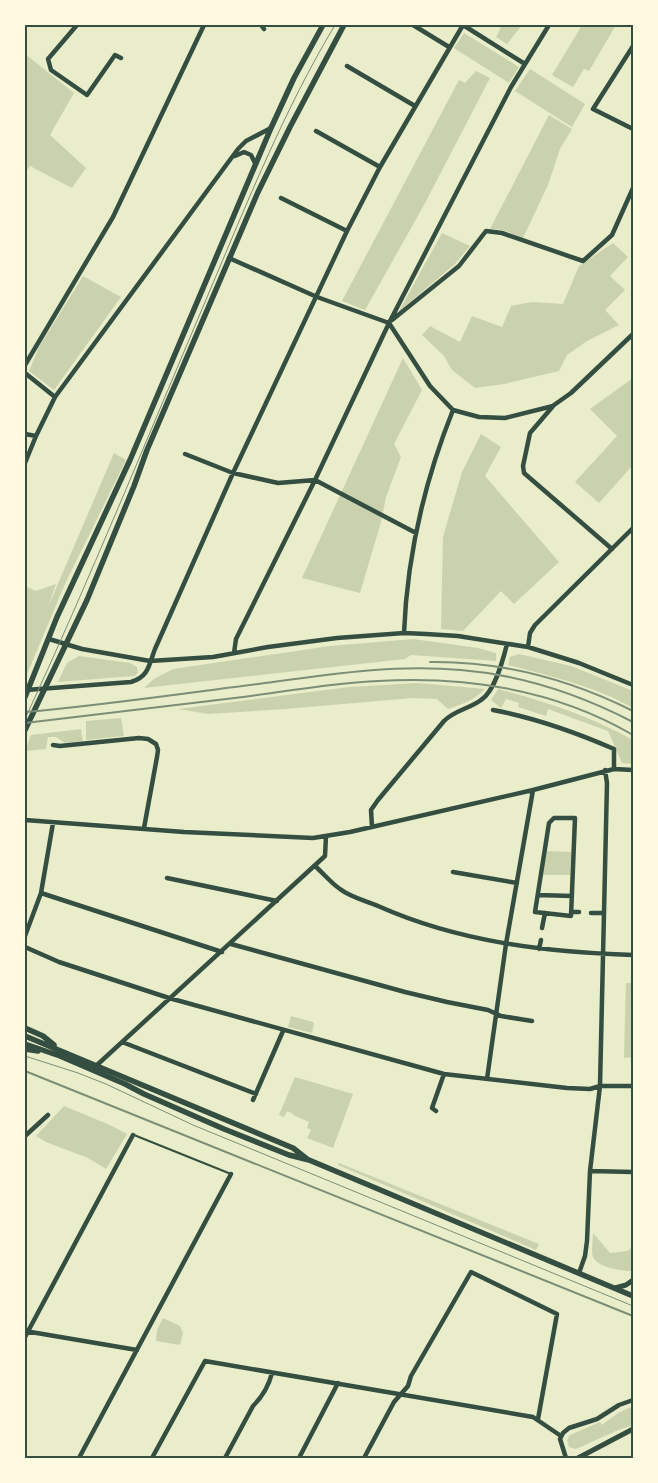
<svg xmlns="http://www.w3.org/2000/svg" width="658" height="1483" font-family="'Work Sans',sans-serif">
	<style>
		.green { fill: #cad2ad }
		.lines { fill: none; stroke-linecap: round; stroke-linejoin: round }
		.service { stroke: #344e41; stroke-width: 2 }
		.minor { stroke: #344e41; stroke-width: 4.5 }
		.tertiary { stroke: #344e41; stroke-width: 5 }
		.secondary { stroke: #344e41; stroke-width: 5.5 }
		.tram { stroke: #7c8e77; stroke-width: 1 }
		.rail { stroke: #7c8e77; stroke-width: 2 }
		.neatline { fill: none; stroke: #344e41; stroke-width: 2 }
	</style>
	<rect width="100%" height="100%" fill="#e9edc9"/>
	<path class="green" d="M502 25H522L507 44 496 37Z
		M582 25H616L589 71 584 69 573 87 552 75Z
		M464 33 519 67 509 83 454 48Z
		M25 54 74 93 50 135 86 168 72 188 30 166 25 173Z
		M530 69 585 104 572 127 515 91Z
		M476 71 490 78 424 205 365 310 342 301 459 80 465 83Z
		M549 115 572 129 560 149 548 185 523 238 503 230 490 229Z
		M442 233 470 246 455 264 399 311Z
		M613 243 628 257 610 276 625 290 605 310 619 325 587 341 567 355 559 371 504 384 475 388 452 370 444 356 422 335 430 326 460 342 472 316 502 327 511 306 532 302 563 304 579 266Z
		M83 276 121 297 54 390 29 371 39 347Z
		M403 358 422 390 394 444 401 457 386 497 381 522 360 593 302 578Z
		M633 378V465L599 503 575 482 617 436 590 409Z
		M481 434 501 447 485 476 559 562 514 604 501 591 463 631 441 629 443 537 462 472Z
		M114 453 126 460 65 584 25 679V586L36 591 56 584 48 607Z
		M413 639 478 648 496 653V661L411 655 405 659 144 688 154 679 173 669 330 646Z
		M519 654 571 666 633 691V708C594 686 551 676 508 665L510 657Z
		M79 656 130 663 137 667 138 673 134 676 58 682 67 663Z
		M418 683 485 689C476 699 461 705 448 709L437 699 413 698 285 709 208 714 178 709 349 687Z
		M498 689C547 702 588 715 633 740V764L622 763 608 731 548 709 546 716 518 707 519 703 506 699 501 708 491 700Z
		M121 718 124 736 86 740V721Z
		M81 729 83 741 65 743 56 737H48L46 749 25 751 31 735Z
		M547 851 571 852 570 875H543Z
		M626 983H633V1057L624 1058Z
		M291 1016 313 1022 314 1024 312 1033 288 1027Z
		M295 1077 353 1094 333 1148 307 1138 311 1130 307 1128 309 1122 293 1115V1114L287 1111 284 1117 279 1115Z
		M64 1106 110 1125 127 1134 106 1169 88 1158 46 1142 36 1136Z
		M339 1163 539 1244 536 1250 338 1165Z
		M593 1233 610 1253 627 1251 633 1247V1269L630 1271C621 1271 597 1267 593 1257 591 1251 593 1240 593 1233Z
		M163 1318 180 1326 183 1333 180 1345 156 1341 157 1330Z
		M631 1407H633V1425L616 1431 576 1449 569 1447 567 1440 570 1435 600 1422 602 1425 618 1413Z"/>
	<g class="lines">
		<path class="service" d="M134 1135 231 1174"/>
		<path class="minor" d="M77 25 48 59 51 70 87 95 115 55 121 58
			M261 25 264 29
			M413 25 449 47
			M633 46 593 109 633 129
			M347 66 415 106
			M316 131 380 167
			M235 156 244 152 251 155 255 163
			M281 198 347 231
			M229 258 317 297 389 323
			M392 320 459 266 486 231 502 233 583 261 612 235 633 188
			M389 323 430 386 453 410 479 417 505 418 553 406
			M25 365 113 217 204 25
			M25 373 55 397
			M25 434 36 436
			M185 454 233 473 278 483 315 480 416 533
			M25 463 36 436 55 397 238 149 246 141 271 128
			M612 549 524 473 523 466 530 433 554 405 571 393 633 334
			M404 633C407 557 425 480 453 410
			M49 639 82 649 150 661 213 657 268 647 337 638 404 633 426 634 458 636 528 647 579 663 633 685
			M528 647 530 633 535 625 633 528
			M234 653 236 639 315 480 389 323 511 87 549 25
			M26 690 131 682C149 677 149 664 155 649L233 473 347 231 380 167 463 25 525 64
			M493 710C536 718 575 732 614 749V769
			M53 745 60 746 139 738 148 739 156 744 158 750 157 757 144 828
			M554 818H575L571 916 535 912 549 823Z
			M25 820 184 832 313 838 350 832 533 790 614 769 633 770
			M372 827 371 810 378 800 444 721C455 710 469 709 481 700 495 691 503 660 507 644
			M315 866C323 873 331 883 340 889 350 897 366 901 378 906 459 942 545 952 633 955
			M453 872 517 883
			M167 878 277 901
			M41 893 222 952
			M538 895 572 896
			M571 912H579
			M591 913H604
			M542 928 545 913
			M25 936 41 893 53 823
			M231 944 405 992 447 1002 488 1010 501 1016 532 1021
			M25 947 59 962 169 998 444 1074 567 1088 590 1089 600 1086H633
			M539 949 541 940
			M122 1042 256 1094
			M97 1065 325 856 326 836
			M487 1079 506 944 533 790
			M253 1100 283 1031
			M436 1111 432 1108 444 1074
			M25 1136 48 1115
			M590 1171 633 1172
			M579 1273 585 1256 587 1241 590 1171 600 1086 607 783 605 770
			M25 1331 137 1350
			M25 1337 133 1135
			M79 1458 231 1174
			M152 1458 205 1361 533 1417 561 1436
			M225 1458 253 1406C262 1397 269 1385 272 1373
			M299 1458 338 1383
			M364 1458 394 1402 408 1386 411 1376 471 1272 557 1314 538 1419
			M566 1458 560 1439 563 1433 569 1428 597 1419 619 1405 633 1400"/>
		<path class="tertiary" d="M615 1288 626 1285 633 1280
			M578 1458 633 1429"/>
		<path class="secondary" d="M25 697 57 617 130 460 271 128 294 78 323 25
			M25 730 87 600 134 486 147 450 258 192 290 127 344 25
			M25 1028 43 1036 54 1045
			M25 1036 293 1148 307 1159
			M25 1044 60 1056 125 1084 144 1094 224 1129 289 1155 309 1160 633 1296
			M25 1049 38 1051"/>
		<path class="tram" d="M25 719C90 579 148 436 208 295 247 203 284 110 335 25
			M25 1056 78 1073 106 1084 193 1125 633 1306"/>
		<path class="rail" d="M430 662C501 661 569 679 633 711
			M25 712C105 705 185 693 265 683 330 674 395 664 461 670 522 675 579 694 633 722
			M25 723C98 714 170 706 243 697 288 691 333 683 378 681 466 676 556 690 633 735
			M25 1071 633 1316
			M630 1458 633 1456"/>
	</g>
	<rect width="658" height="1483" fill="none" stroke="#fefae0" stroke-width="52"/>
	<rect x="26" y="26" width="606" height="1431" class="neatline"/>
</svg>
